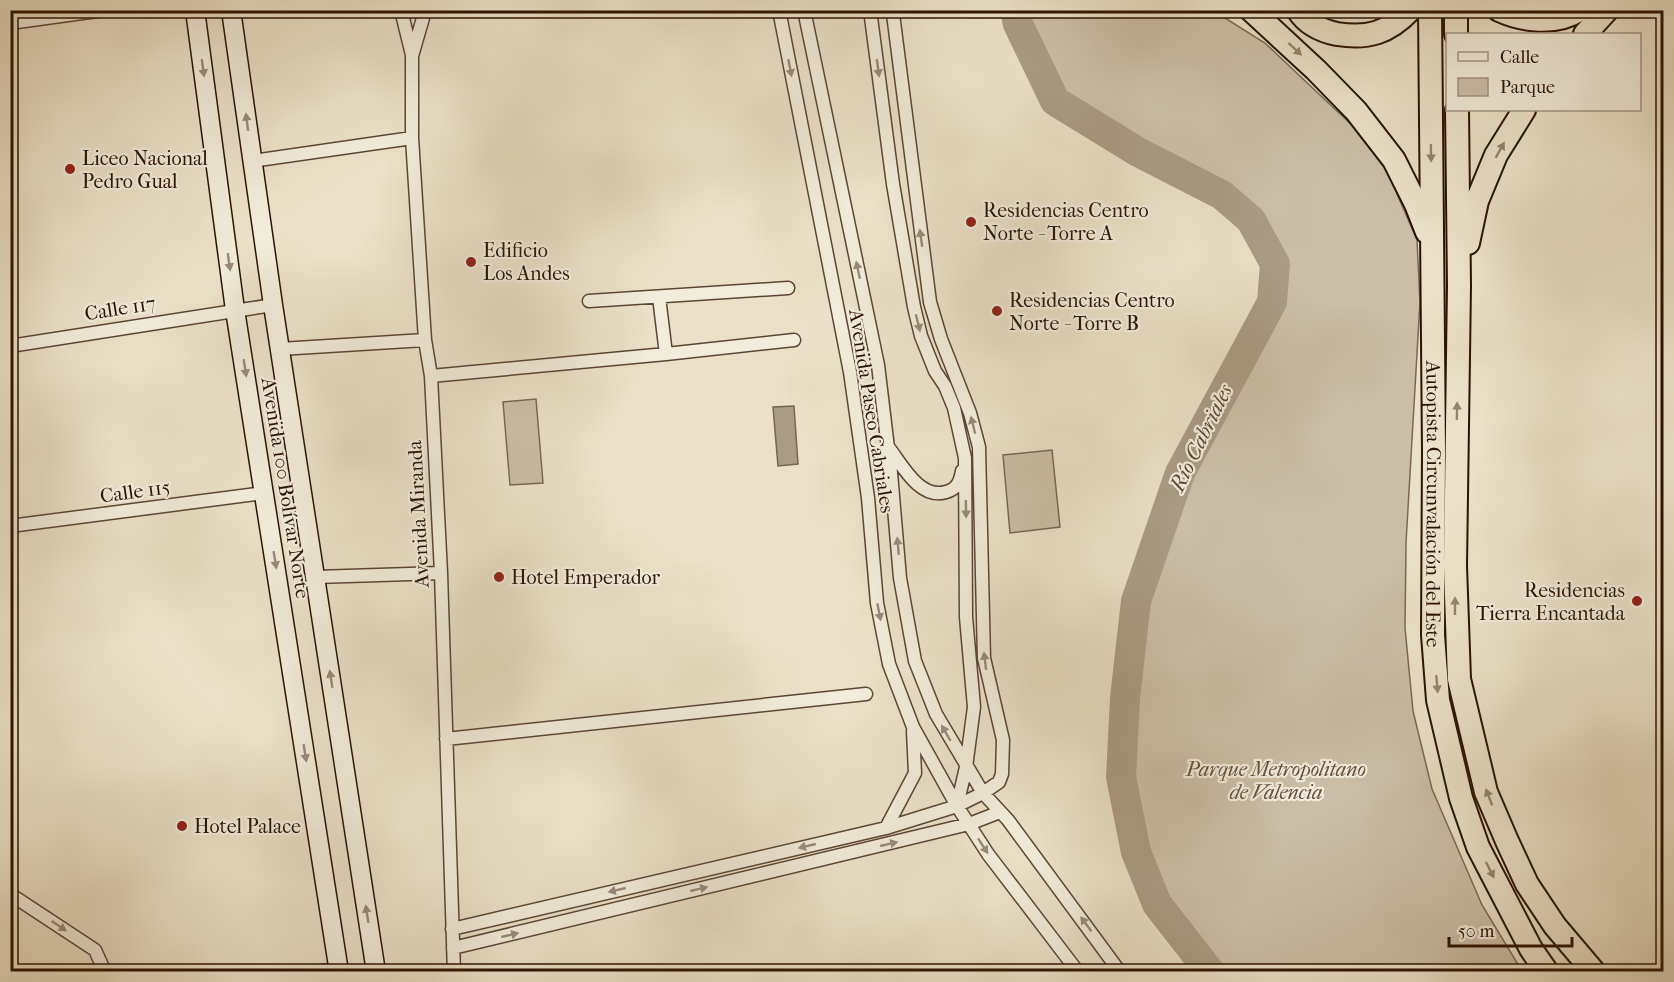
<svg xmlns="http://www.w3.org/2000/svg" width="1674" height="982" font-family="'IM FELL French Canon',serif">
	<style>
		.green { fill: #cabea7; stroke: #7a6855; stroke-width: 1.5 }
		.water { fill: #a99b85; stroke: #776551; stroke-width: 1.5 }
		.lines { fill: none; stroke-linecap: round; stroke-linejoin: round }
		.river { stroke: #a99b85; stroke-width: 30 }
		.street-casing { stroke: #5b4634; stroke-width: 15 }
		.secondary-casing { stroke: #2b1303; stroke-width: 21 }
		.highway-casing { stroke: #2b1303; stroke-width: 26 }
		.street { stroke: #f1ecdb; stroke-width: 12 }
		.secondary { stroke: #f1ecdb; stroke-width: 18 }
		.highway { stroke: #eae1c8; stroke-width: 22 }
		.oneway { fill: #94846f }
		.oneway2 { fill: #988a7a }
		.poi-dot { fill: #8f2418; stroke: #f1ecdb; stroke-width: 2 }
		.labels { text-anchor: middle; stroke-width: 4.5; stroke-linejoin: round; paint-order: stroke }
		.poi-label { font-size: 20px; fill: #2b1303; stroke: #f1ecdb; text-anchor: start }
		.street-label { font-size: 20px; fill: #2b1303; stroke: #f1ecdb }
		.park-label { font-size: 20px; font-style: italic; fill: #634f3c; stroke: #f1ecdb }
		.water-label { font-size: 21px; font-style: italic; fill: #5d4937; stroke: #f1ecdb }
	</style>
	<rect width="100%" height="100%" fill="#eae1c8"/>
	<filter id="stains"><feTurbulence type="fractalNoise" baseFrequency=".00333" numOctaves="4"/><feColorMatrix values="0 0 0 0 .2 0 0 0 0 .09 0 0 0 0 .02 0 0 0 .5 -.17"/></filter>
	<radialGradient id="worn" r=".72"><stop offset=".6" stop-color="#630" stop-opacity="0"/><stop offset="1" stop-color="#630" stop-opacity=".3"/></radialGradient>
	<path class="green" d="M1012 11H1214L1265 43 1356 129 1387 171 1417 240 1420 302 1406 543 1405 628 1413 711 1432 789 1482 905 1522 971H1223L1161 899 1139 851 1126 803 1122 747 1126 670 1142 578 1163 503 1266 322 1276 285 1264 228 1222 183 1047 94Z
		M536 399 543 483 510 485 503 402Z
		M1052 450 1060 527 1010 533 1003 455Z"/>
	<path class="water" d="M794 406 798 464 778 466 773 407Z"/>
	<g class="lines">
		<path class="river" d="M1015 10 1018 24 1055 101 1138 152 1222 195 1251 220 1275 264 1272 302 1180 473 1136 601 1125 698 1121 777 1136 852 1157 904 1210 972"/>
		<defs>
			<path id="street" d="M401 10 412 55
				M422 10 423 18 412 56V138L425 340 431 376 441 573 454 972
				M779 10 850 372 868 498 877 603 889 664 913 727 957 806 988 854 1078 972
				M804 10 878 365 891 473 900 578 915 661 936 714 983 793 1008 820 1120 972
				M870 10 893 184 914 307 921 336 935 371 945 386 954 408 965 458 966 617 974 707 966 767 957 806
				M10 23 104 10
				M252 161 412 138
				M659 297 666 354
				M589 301 788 288
				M10 346 273 305
				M280 349 425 340
				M431 376 666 354 794 340
				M889 448C902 465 920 500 946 492 957 489 960 482 962 471
				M10 526 264 493
				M316 577 441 573
				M446 739 866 694
				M886 828 915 773 913 731
				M10 894 95 950 105 972
				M452 929 886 828 957 806 983 793 999 782 1002 774 1003 740 984 658 979 447 970 413 941 339 930 302 893 14 895 10
				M453 948 969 824 1000 812
				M314 972 338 969"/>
			<path id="secondary" d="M195 10 235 310 339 972
				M231 10 273 305 376 972"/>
			<g id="highway">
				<path d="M1251 10 1316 70 1356 111 1394 160 1416 204 1427 232"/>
				<path d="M1298 10C1307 24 1322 31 1337 34 1368 39 1388 33 1410 10"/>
				<path id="s1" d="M1430 10 1434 451 1433 635 1438 700 1461 798 1478 847 1531 949 1547 972"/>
				<path d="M1456 10V34"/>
				<path d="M1499 10C1523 21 1556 25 1579 10"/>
				<path d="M1585 34 1607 10"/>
				<path d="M1457 110 1459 286 1455 566 1459 679 1486 792 1507 841 1527 884 1555 926 1594 972"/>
				<path d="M1468 243 1477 201 1496 155 1524 110"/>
			</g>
		</defs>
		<use href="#street" class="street-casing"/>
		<use href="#secondary" class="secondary-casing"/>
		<use href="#highway" class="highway-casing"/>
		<use href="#street" class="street"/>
		<use href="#secondary" class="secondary"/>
		<use href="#highway" class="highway"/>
	</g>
	<defs><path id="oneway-solid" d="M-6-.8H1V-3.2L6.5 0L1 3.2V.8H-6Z" transform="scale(1.5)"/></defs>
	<g class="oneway">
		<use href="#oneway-solid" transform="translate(1295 49) rotate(43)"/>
		<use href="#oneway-solid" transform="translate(1500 150) rotate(-61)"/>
		<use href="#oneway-solid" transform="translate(1431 153) rotate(89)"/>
		<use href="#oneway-solid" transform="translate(1457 411) rotate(-89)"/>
		<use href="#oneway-solid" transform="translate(1455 606) rotate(-90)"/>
		<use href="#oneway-solid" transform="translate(1437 684) rotate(85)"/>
		<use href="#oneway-solid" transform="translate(1489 797) rotate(-111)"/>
		<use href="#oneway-solid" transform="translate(1490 870) rotate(63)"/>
	</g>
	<g class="oneway2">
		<use href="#oneway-solid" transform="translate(203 68) rotate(82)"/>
		<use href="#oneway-solid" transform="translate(790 68) rotate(79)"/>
		<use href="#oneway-solid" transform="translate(878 68) rotate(82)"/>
		<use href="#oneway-solid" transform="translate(247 122) rotate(-97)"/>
		<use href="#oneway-solid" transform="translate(921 238) rotate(-98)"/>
		<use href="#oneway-solid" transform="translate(229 262) rotate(82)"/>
		<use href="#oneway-solid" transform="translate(858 270) rotate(-102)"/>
		<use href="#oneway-solid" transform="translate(918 323) rotate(76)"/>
		<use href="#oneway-solid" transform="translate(245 368) rotate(81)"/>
		<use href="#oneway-solid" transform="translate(973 425) rotate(-104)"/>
		<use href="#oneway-solid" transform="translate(966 509) rotate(89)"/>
		<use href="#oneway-solid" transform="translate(898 546) rotate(-95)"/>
		<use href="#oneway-solid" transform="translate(275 560) rotate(81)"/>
		<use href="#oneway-solid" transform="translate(879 612) rotate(79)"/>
		<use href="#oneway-solid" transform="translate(985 661) rotate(-97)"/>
		<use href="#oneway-solid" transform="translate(331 679) rotate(-99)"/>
		<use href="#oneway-solid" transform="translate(946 733) rotate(-120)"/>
		<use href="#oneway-solid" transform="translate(305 753) rotate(81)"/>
		<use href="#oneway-solid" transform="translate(889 844) rotate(-13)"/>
		<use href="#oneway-solid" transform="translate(807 846) rotate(167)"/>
		<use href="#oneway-solid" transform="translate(983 846) rotate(57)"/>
		<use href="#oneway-solid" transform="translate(699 889) rotate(-13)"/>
		<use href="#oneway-solid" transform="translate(617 890) rotate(167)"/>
		<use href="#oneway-solid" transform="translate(367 914) rotate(-99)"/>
		<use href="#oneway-solid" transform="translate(1086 924) rotate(-126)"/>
		<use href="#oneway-solid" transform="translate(59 926) rotate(34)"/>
		<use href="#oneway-solid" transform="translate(510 935) rotate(-13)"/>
	</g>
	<g class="poi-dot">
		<circle cx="70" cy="169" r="6"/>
		<circle cx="971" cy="222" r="6"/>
		<circle cx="471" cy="262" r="6"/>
		<circle cx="997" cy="311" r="6"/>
		<circle cx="499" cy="577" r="6"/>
		<circle cx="1637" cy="601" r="6"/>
		<circle cx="182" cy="826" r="6"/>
	</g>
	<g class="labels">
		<g class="poi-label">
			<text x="82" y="165">Liceo Nacional<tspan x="82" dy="23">Pedro Gual</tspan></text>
			<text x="983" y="217">Residencias Centro<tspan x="983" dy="23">Norte - Torre A</tspan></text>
			<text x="483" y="257">Edificio<tspan x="483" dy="23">Los Andes</tspan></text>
			<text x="1009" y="307">Residencias Centro<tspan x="1009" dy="23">Norte - Torre B</tspan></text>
			<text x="511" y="584">Hotel Emperador</text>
			<text x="1625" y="597" text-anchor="end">Residencias<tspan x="1625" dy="23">Tierra Encantada</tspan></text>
			<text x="194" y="833">Hotel Palace</text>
		</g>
		<g class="street-label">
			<text transform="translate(120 308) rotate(-9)" y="7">Calle 117</text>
			<text transform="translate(872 411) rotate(81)" y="7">Avenida Paseo Cabriales</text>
			<text transform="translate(286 488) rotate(81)" y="7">Avenida 100 Bolívar Norte</text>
			<text transform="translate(135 491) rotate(-8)" y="7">Calle 115</text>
			<text dy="7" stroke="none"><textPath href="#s1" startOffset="494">Autopista Circunvalación del Este</textPath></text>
			<text transform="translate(418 514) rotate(-93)" y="7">Avenida Miranda</text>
		</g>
		<g class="park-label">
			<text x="1276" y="776">Parque Metropolitano<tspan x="1276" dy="23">de Valencia</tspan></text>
		</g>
		<g class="water-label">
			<text transform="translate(1201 438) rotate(-64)" y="7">Río Cabriales</text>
		</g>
	</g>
	<rect width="1674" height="982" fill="none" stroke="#eae1c8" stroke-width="36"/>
	<rect x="12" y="12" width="1650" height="958" fill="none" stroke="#2b1303" stroke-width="3"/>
	<rect x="18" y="18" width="1638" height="946" fill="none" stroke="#2b1303" stroke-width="1.5"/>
	<rect x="1446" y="33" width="195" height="78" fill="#f1ecdb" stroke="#a29585" stroke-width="1.5"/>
	<rect x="1458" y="52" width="30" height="9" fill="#f1ecdb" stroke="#a29585" stroke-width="1.5"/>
	<text x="1500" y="63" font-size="18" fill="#2b1303">Calle</text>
	<rect x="1458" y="78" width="30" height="18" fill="#cabea7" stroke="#a29585" stroke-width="1.5"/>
	<text x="1500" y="93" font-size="18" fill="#2b1303">Parque</text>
	<path d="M1449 937v9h123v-9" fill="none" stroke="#2b1303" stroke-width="3"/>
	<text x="1458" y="937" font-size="18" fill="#2b1303" stroke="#f1ecdb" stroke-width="4.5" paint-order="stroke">50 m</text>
	<rect width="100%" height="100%" filter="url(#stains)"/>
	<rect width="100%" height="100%" fill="url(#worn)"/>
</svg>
